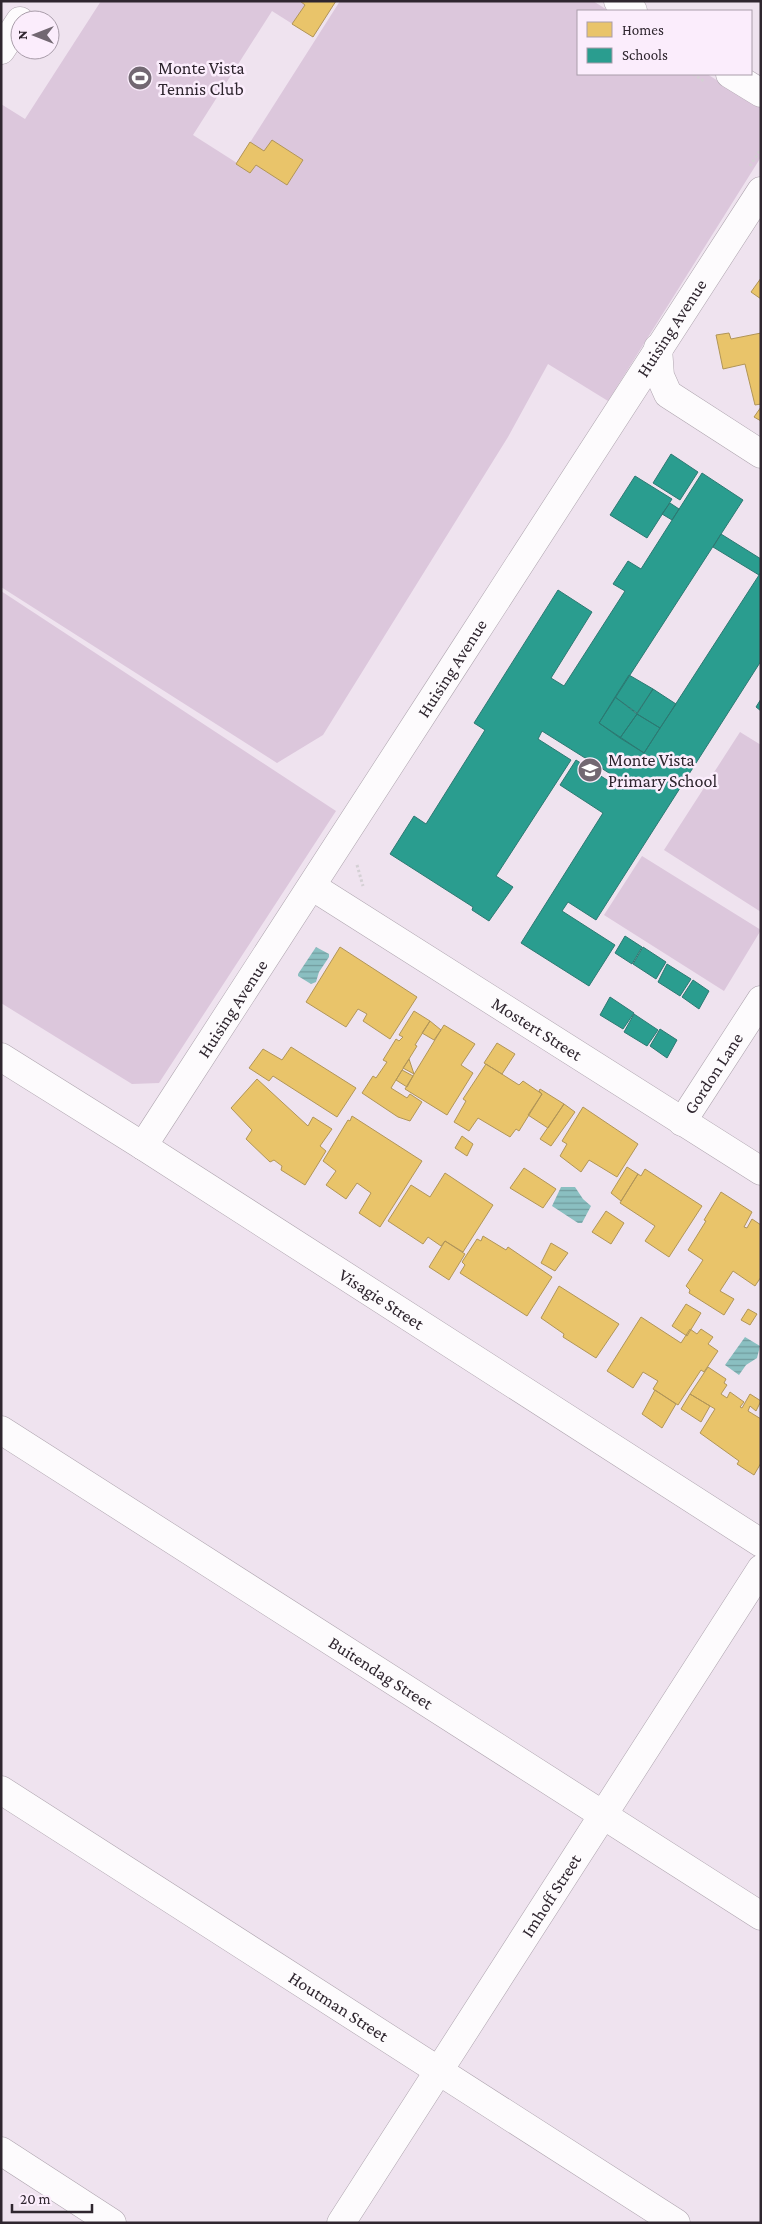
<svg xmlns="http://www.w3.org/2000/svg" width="762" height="2224" font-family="'Crimson Pro',serif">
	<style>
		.green { fill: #dcc7dc }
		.water { fill: url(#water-rules) }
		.homes { fill: #e9c46a; stroke: #b19558 }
		.schools { fill: #2a9d8f; stroke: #2c7972 }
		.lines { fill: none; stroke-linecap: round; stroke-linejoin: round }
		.minor-casing { stroke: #aea4ae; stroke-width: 29 }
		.path { stroke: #d4d0d4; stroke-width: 3; stroke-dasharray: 2.5 2.5; stroke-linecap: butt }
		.minor { stroke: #fdfbfd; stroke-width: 28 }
		.labels { text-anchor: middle; stroke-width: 5; stroke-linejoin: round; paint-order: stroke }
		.poi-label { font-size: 18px; fill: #2f262f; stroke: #fbedfc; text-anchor: start }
		.street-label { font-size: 18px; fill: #2f262f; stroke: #fbedfc }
	</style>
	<defs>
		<pattern id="water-rules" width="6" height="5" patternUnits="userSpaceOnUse" patternTransform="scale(1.25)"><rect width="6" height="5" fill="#8abfc1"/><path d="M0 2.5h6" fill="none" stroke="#719b9d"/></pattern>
	</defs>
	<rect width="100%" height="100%" fill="#efe3ef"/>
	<path class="green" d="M101 1H336L313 37 272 11 193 135 237 163 340 1H593L609 11H578V74H707L761 108V157L608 401 548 364 508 437 323 735 277 763 1 587V104L25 119Z
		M1 591 336 811 159 1083 132 1084 1 1003Z
		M740 732 761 745V912L664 850Z
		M642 856 761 930 724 991 604 915Z"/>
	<path class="water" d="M316 947 329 954V957L319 972 316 982 311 984 298 976V974Z
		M561 1187H575L583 1199 591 1206 582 1223H578L552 1206Z
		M745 1337 760 1346 757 1358 746 1365 739 1375 725 1365Z"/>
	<path class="homes" d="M300 1H336L313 37 292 24 305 5Z
		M272 140 303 160 287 185 256 165 250 173 236 164 250 142 264 151Z
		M761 278V299L751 292Z
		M729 333 731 339 761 333V404L755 405 745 364 723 369 716 335Z
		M761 407V421L754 417Z
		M340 947 417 997 390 1039 363 1021 367 1014 358 1009 346 1027 306 1002Z
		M414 1011 430 1021 415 1045 417 1046 391 1088 407 1098 410 1094 422 1102 410 1121 398 1117 362 1093 373 1076 376 1078 387 1062 383 1060 396 1039 399 1041 403 1037 399 1035Z
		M430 1021 441 1030 434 1040 422 1033Z
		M444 1025 475 1044 461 1065 473 1073 447 1115 405 1089Z
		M497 1043 515 1054 502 1074 484 1063Z
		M291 1047 356 1088 337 1117 273 1076 269 1081 249 1068 263 1049 282 1060Z
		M409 1059 414 1074 403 1068Z
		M486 1064 519 1085 523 1081 542 1094 519 1131 516 1129 510 1137 478 1118 469 1131 454 1122 466 1101 463 1099Z
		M402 1070 413 1076 407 1087 396 1080Z
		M257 1079 308 1126 313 1117 332 1129 320 1146 326 1151 305 1185 281 1170 282 1166 274 1160 270 1162 246 1139 252 1130 231 1108Z
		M540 1089 564 1104 548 1128 528 1115 542 1094 539 1091Z
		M564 1104 575 1112 551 1146 540 1139Z
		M583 1107 638 1144 617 1177 589 1160 581 1172 560 1156 567 1144 562 1141Z
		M352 1116 422 1161 380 1227 359 1213 371 1193 357 1183 346 1199 326 1185 336 1171 323 1161 348 1120 350 1121Z
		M462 1136 473 1144 467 1156 455 1148Z
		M627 1167 638 1174 621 1201 611 1193Z
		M524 1168 556 1189 543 1208 510 1188Z
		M645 1169 702 1206 669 1257 645 1241 655 1226 620 1203 638 1174 641 1176Z
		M445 1173 493 1205 463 1252 445 1241 441 1246 428 1237 423 1244 388 1221 411 1185 430 1197Z
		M721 1192 752 1212 744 1227 747 1228 752 1219 761 1225V1277L755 1286 733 1271 720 1291 734 1299 724 1315 689 1293 690 1290 686 1286 703 1260 688 1250 706 1221 704 1220Z
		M606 1211 624 1223 611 1244 592 1232Z
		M483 1236 506 1250 508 1247 552 1277 527 1316 460 1273 465 1265 462 1262 477 1239 481 1241Z
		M445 1241 465 1254 449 1280 429 1267Z
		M551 1243 568 1253 555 1271 541 1263Z
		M559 1286 619 1324 596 1358 563 1337 564 1334 541 1318Z
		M686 1304 701 1313 687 1336 672 1326Z
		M748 1309 757 1314 750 1325 741 1320Z
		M641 1317 681 1343 690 1329 697 1334 701 1329 713 1337 708 1344 718 1351 704 1372 701 1370 678 1405 653 1389 658 1381 643 1372 633 1388 607 1371Z
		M708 1367 726 1379 724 1383 727 1385 721 1394 727 1398 730 1392 744 1402 740 1407 742 1408 750 1394 761 1401 756 1411 750 1406 748 1411 761 1419V1463L754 1475 737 1464 739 1461 700 1433 715 1409 690 1394Z
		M655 1390 676 1404 662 1428 642 1414Z
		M690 1394 710 1406 701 1422 681 1409Z"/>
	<path class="schools" d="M671 454 698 472 680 500 653 483Z
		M702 473 743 500 599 723 644 753 761 572V661L596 920 568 902 562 911 615 945 589 986 521 943 603 813 560 785 576 760 621 789 625 783 542 731 538 739 571 760 496 876 513 887 489 921 472 910 473 907 390 854 414 816 426 824 485 730 474 723 558 590 592 612 551 678 564 686 625 591 613 584 628 561 641 569Z
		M635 476 672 499 647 538 610 515Z
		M670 503 679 509 672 520 662 514Z
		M721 534 761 559V572L759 575 713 547Z
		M629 675 653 689 637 713 615 697Z
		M653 689 676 704 660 728 637 714Z
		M615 697 637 714 620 738 599 723Z
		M761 699V711L756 707Z
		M637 714 660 728 644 753 620 738Z
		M625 936 642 947 632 964 615 953Z
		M643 947 666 962 656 979 633 964Z
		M667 964 691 979 680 996 658 982Z
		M693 980 709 991 699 1009 682 997Z
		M610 997 634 1013 623 1029 600 1015Z
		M634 1014 658 1030 647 1046 624 1032Z
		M660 1029 677 1040 667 1058 650 1046Z"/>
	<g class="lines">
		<defs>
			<g id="minor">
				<path d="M618 1 633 11"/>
				<path d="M1 50 20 21"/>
				<path d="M730 74 761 93"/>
				<path d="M658 348 660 376 668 394 761 454"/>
				<path id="s1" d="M313 887 761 1171"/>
				<path id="s2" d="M1 1057 143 1146 761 1543"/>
				<path id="s3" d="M682 1122 761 1000"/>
				<path id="s4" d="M143 1146C351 829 553 508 761 191"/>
				<path id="s5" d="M1 1430 761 1916"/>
				<path id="s6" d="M1 1790 676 2223"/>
				<path d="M1 2151 112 2223"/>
				<path id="s7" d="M341 2223 761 1569"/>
			</g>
		</defs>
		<use href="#minor" class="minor-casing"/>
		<path class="path" d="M693 74 704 81
			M750 166 761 149
			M357 865 363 886"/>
		<use href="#minor" class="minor"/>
	</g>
	<defs>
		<symbol id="stadium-disc" viewBox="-11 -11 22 22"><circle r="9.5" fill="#726872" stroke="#fbedfc"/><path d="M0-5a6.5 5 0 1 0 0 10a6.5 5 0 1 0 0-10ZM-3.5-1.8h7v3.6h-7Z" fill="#fff"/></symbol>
		<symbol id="school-disc" viewBox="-11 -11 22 22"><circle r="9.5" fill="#726872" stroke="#fbedfc"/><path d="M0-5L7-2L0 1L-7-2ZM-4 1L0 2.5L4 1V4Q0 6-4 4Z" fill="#fff"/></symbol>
	</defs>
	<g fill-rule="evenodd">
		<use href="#stadium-disc" x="126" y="64" width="28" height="28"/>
		<use href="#school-disc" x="576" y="756" width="28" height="28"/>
	</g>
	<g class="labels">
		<g class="poi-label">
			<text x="158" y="74">Monte Vista<tspan x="158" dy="21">Tennis Club</tspan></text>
			<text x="608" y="766">Monte Vista<tspan x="608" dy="21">Primary School</tspan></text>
		</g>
		<g class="street-label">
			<text dy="6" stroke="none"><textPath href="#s4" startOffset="974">Huising Avenue</textPath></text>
			<text dy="6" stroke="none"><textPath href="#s4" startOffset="569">Huising Avenue</textPath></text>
			<text dy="6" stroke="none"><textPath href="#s4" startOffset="164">Huising Avenue</textPath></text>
			<text dy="6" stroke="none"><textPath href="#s1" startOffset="265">Mostert Street</textPath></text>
			<text dy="6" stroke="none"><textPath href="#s3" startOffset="58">Gordon Lane</textPath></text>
			<text dy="6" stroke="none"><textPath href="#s2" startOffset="451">Visagie Street</textPath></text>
			<text dy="6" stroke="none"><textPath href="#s5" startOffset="451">Buitendag Street</textPath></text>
			<text dy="6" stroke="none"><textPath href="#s7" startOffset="389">Imhoff Street</textPath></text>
			<text dy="6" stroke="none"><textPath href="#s6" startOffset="401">Houtman Street</textPath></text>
		</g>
	</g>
	<rect width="762" height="2224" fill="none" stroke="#2f262f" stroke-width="5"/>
	<rect x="577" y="10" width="175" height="65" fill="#fbedfc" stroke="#a99daa"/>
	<rect x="587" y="22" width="25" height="15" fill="#e9c46a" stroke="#a99daa"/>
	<text x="622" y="35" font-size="15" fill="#2f262f">Homes</text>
	<rect x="587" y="48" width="25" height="15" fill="#2a9d8f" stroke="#a99daa"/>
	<text x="622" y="60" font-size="15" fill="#2f262f">Schools</text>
	<g transform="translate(35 35) rotate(270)"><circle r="24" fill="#fbedfc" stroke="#a99daa"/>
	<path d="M0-4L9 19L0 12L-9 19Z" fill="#726872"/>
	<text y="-8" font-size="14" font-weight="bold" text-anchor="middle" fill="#2f262f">N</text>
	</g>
	<path d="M12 2204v8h80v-8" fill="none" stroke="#2f262f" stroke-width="2.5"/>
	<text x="20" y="2204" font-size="15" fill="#2f262f" stroke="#fbedfc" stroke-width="4" paint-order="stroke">20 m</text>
</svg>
